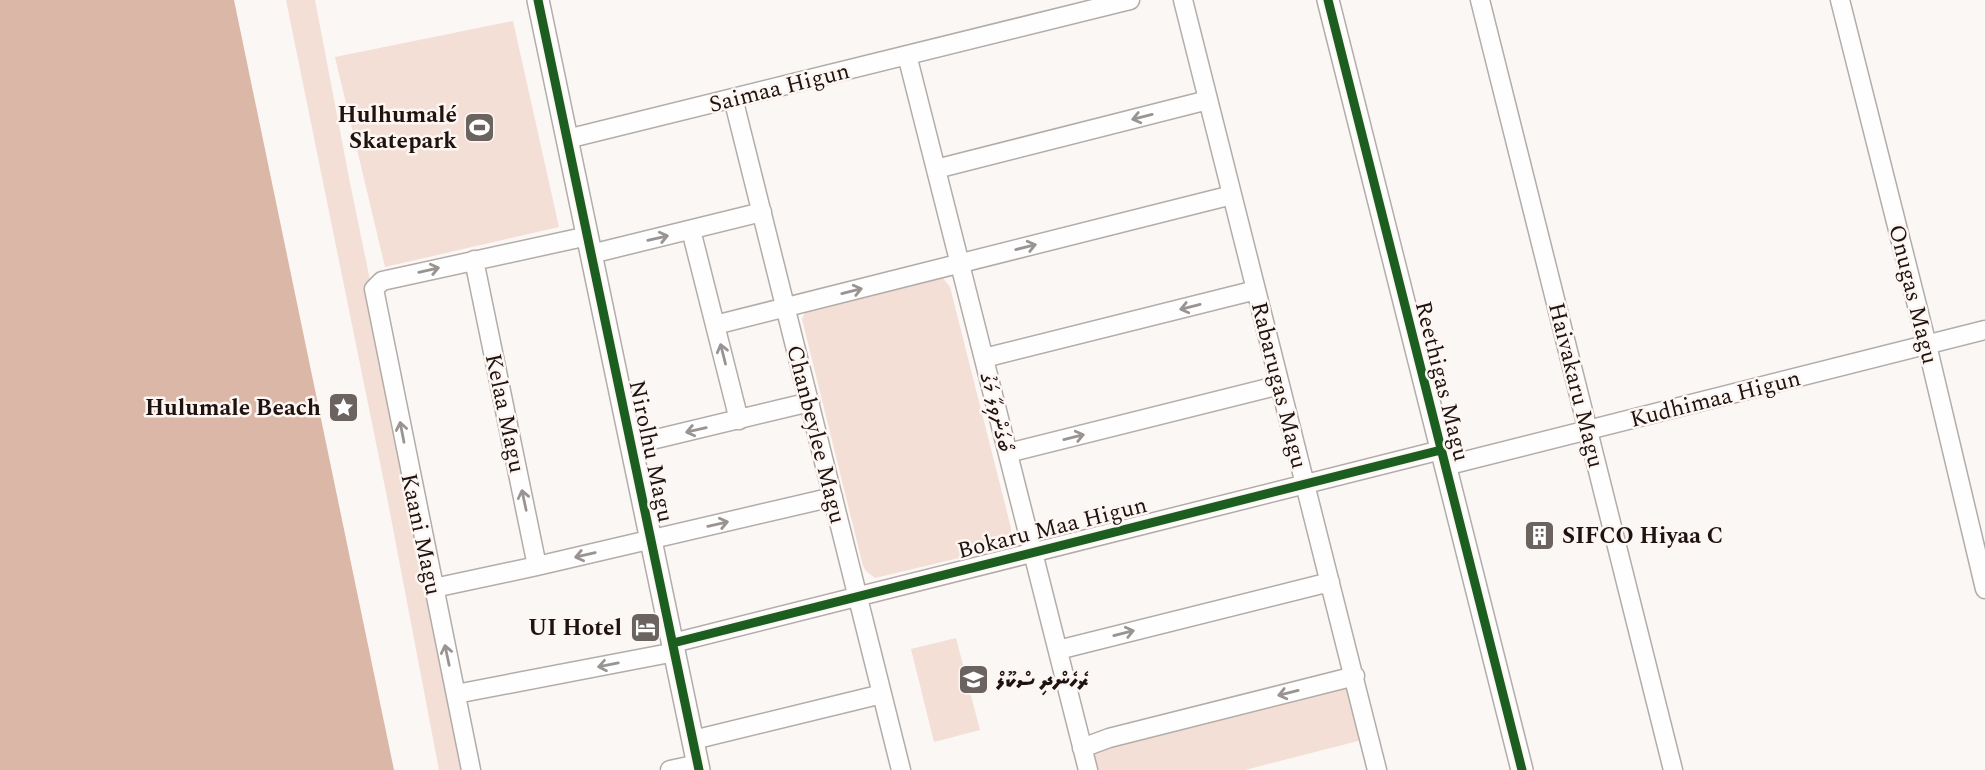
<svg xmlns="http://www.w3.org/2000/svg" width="1985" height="770" font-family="Spectral,'Noto Sans Thaana',serif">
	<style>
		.green { fill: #f3dfd6 }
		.water { fill: #dbb7a7 }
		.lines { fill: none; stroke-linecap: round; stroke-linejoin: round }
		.minor-casing { stroke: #b3aca8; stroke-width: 21 }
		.tertiary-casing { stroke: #b3aca8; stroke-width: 24 }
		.minor { stroke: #fefefe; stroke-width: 18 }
		.tertiary { stroke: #fefefe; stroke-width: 21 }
		.cycleway-casing { stroke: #fdf6f3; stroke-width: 13 }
		.cycleway { stroke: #1b5e20; stroke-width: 9 }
		.oneway { stroke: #999492 }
		.labels { text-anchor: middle; stroke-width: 5; stroke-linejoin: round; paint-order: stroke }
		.street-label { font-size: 23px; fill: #1e130e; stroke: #fdf6f3 }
		.poi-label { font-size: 23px; font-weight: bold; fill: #1e130e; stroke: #fdf6f3; text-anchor: end }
	</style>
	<rect width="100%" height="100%" fill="#fbf7f5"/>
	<path class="green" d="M286 0H315L350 183 471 770H439L387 497Z
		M513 21 559 227 385 267 335 57Z
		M938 275 943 278 950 287 1011 528V537L1001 548 875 578 866 571 863 566 802 319 807 308Z
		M956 638 980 730 934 742 911 649Z
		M1355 676 1370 738 1245 770H1088L1082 748Z"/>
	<path class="water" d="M0 0H234L394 770H0Z"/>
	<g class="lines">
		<defs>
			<path id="minor" d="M1183 0 1377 770
				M1480 0 1673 770
				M1840 0 1927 345 1985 589
				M907 55 1088 770
				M733 98 901 770
				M567 139 1130 0
				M936 169 1208 100
				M691 230 739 420
				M591 254 762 212
				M474 260 537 566
				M715 325 1232 195
				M984 358 1256 290
				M631 445 810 402
				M1008 453 1280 385
				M1445 466 1985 330
				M434 588 537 566 833 497
				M673 643 1441 450
				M1058 650 1330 582
				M456 694 675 652
				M693 740 882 694
				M1082 748 1109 738 1355 676
				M471 770 374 289 382 281 588 236
				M670 770 698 764"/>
			<path id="tertiary" d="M538 0 699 770
				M1328 0 1522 770"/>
		</defs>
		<use href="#minor" class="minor-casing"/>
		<use href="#tertiary" class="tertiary-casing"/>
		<use href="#minor" class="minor"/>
		<use href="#tertiary" class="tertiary"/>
		<defs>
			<path id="cycleway" d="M538 0 699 770
				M1328 0 1522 770
				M673 643 1441 450"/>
		</defs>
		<use href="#cycleway" class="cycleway-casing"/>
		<use href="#cycleway" class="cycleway"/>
	</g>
	<defs><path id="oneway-shaft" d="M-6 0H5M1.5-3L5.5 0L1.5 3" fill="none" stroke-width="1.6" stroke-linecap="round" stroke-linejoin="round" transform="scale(1.75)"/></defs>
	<g class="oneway">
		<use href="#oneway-shaft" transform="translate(1142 117) rotate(166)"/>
		<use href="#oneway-shaft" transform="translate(658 238) rotate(-13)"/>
		<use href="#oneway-shaft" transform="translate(1026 247) rotate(-14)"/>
		<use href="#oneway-shaft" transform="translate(429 270) rotate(-13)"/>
		<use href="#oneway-shaft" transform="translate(852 291) rotate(-14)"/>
		<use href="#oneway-shaft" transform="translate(1190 307) rotate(166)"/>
		<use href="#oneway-shaft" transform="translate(723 354) rotate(-104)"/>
		<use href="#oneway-shaft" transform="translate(696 430) rotate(167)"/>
		<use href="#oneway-shaft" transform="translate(402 432) rotate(-101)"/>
		<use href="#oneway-shaft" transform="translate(1074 437) rotate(-14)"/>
		<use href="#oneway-shaft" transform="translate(524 500) rotate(-102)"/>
		<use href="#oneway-shaft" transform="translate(718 524) rotate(-13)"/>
		<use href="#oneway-shaft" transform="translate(585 555) rotate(167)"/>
		<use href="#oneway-shaft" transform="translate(1124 633) rotate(-14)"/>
		<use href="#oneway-shaft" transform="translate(447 655) rotate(-102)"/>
		<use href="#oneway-shaft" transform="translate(608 665) rotate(169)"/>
		<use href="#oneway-shaft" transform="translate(1288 693) rotate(166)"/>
	</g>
	<defs>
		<symbol id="stadium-square" viewBox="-11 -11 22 22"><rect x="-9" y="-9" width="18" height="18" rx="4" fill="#6b635f" stroke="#fdf6f3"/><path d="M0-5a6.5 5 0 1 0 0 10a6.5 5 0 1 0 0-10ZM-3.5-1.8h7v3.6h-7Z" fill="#fff"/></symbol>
		<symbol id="sight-square" viewBox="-11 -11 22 22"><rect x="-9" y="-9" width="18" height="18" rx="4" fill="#6b635f" stroke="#fdf6f3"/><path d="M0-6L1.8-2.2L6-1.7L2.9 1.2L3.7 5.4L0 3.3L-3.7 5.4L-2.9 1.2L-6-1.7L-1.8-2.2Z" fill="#fff"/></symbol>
		<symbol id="building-square" viewBox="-11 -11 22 22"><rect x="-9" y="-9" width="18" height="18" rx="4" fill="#6b635f" stroke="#fdf6f3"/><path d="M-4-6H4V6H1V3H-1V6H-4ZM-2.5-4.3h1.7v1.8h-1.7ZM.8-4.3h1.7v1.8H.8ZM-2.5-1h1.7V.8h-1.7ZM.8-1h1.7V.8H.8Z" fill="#fff"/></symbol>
		<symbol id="hotel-square" viewBox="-11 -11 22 22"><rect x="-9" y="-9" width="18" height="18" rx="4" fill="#6b635f" stroke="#fdf6f3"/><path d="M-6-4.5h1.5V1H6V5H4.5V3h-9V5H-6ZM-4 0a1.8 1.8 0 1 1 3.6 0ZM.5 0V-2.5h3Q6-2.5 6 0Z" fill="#fff"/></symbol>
		<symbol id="school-square" viewBox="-11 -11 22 22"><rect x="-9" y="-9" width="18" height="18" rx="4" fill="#6b635f" stroke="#fdf6f3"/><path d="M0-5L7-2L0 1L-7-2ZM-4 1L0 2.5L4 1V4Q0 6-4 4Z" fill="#fff"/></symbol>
	</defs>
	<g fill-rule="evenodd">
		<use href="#stadium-square" x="462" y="110" width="35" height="35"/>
		<use href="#sight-square" x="326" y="390" width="35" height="35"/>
		<use href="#building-square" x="1522" y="518" width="35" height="35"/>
		<use href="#hotel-square" x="628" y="610" width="35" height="35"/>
		<use href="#school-square" x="956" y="662" width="35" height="35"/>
	</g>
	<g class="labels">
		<g class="street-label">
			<text transform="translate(779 87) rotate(-14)" y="8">Saimaa Higun</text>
			<text transform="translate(1914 294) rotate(76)" y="8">Onugas Magu</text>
			<text transform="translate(1443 381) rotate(76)" y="8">Reethigas Magu</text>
			<text transform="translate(1280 385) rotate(76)" y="8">Rabarugas Magu</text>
			<text transform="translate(1577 385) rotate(76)" y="8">Haivakaru Magu</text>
			<text transform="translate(1715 398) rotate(-14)" y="8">Kudhimaa Higun</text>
			<text transform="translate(997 412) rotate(76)" y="8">ބޯގަންވިލާ މަގު</text>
			<text transform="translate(506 413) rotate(78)" y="8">Kelaa Magu</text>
			<text transform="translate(817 434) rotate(76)" y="8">Chanbeylee Magu</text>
			<text transform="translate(652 451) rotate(78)" y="8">Nirolhu Magu</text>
			<text transform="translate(1052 527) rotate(-14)" y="8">Bokaru Maa Higun</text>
			<text transform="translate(422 534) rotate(78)" y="8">Kaani Magu</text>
		</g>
		<g class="poi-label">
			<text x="457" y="122">Hulhumalé<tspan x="457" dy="26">Skatepark</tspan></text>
			<text x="321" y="415">Hulumale Beach</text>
			<text x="1562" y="543" text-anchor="start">SIFCO Hiyaa C</text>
			<text x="622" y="635">UI Hotel</text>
			<text x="996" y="688" text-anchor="start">ރެހެންދި ސްކޫލް</text>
		</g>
	</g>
</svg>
